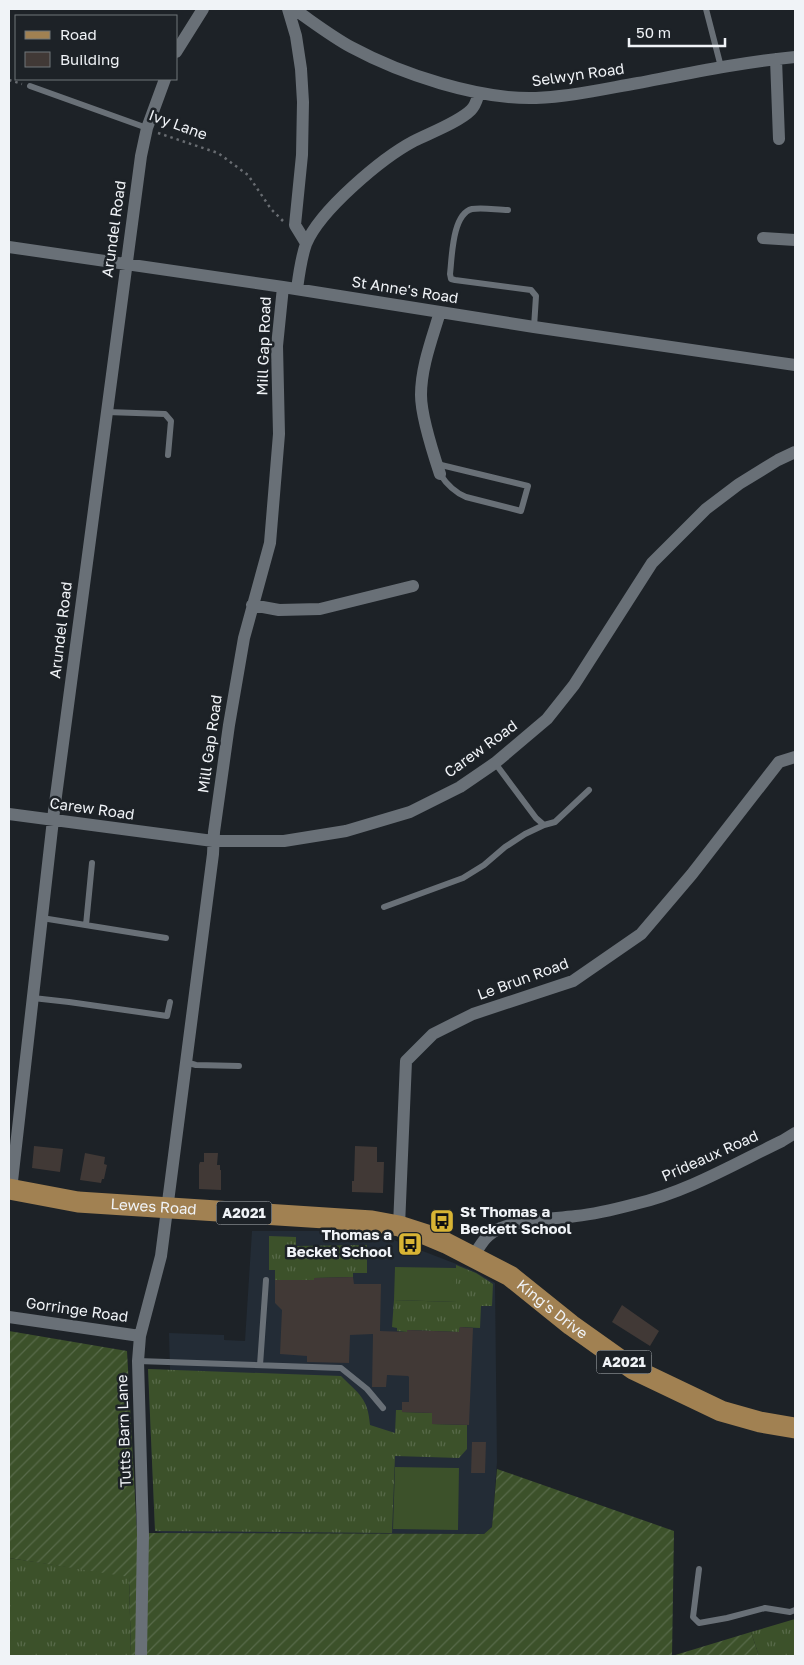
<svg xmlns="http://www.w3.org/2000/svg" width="804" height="1665" font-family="'Golos Text',sans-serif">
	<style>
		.built { fill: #232c36 }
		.grass { fill: url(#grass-tufts) }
		.garden { fill: url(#garden-furrows) }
		.pitch { fill: #3c512a }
		.building { fill: #413936 }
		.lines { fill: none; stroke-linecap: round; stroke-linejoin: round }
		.path { stroke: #686c71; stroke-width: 2.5; stroke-dasharray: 2.5 4; stroke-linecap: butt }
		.lane { stroke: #697077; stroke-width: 6 }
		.street { stroke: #697077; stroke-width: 12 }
		.primary { stroke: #a18152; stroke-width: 21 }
		.labels { text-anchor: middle; stroke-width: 5; stroke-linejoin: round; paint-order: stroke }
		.shield { fill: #1d2227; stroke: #b1b4b9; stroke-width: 1 }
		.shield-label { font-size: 14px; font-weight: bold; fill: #f0f3f7 }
		.street-label { font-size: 15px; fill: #f0f3f7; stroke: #1d2227 }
		.poi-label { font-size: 15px; font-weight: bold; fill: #f0f3f7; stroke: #1d2227; text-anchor: start }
	</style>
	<defs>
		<pattern id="grass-tufts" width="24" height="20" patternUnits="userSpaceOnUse" patternTransform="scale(1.25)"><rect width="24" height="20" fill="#3c512a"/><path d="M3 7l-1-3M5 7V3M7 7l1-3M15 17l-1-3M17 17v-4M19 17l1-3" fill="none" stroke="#586a4a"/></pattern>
		<pattern id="garden-furrows" width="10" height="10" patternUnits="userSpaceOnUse" patternTransform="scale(1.25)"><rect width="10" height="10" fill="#3c512a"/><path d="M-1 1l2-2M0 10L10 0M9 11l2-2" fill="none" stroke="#586a4a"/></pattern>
	</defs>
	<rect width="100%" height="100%" fill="#1d2227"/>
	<path class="built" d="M252 1231H346L394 1240 472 1270 495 1283 497 1462 492 1527 484 1534 162 1533 155 1531 148 1369 170 1370 169 1333 224 1335V1340L245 1341Z"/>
	<path class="grass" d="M269 1236 296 1237V1246L367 1245V1273H353V1277L314 1278V1280H275V1270H269Z
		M456 1265 476 1273 493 1284 492 1306H481L480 1328 460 1327 459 1332 408 1330 407 1332 397 1331V1328L392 1327 394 1300 456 1302Z
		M148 1369 341 1376C359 1394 368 1398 370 1425L395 1433 396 1410H402V1412L432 1413V1424L467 1425V1449L459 1458 395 1456 392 1533 155 1531Z
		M9 1558 129 1576 131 1656H9Z
		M795 1619V1656H759L751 1632Z"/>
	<path class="garden" d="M9 1331 127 1351 137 1533 484 1534 492 1527 497 1469 674 1531 672 1656 751 1632 759 1656H131L129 1577 9 1558Z"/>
	<path class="pitch" d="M395 1267 456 1268V1302L394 1300Z
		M395 1467 459 1468 458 1530 393 1529Z"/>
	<path class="building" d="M34 1146 63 1149 60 1172 32 1168Z
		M355 1146 377 1147V1162H384L383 1193 352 1192V1181H354Z
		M85 1153 105 1157 104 1164 107 1165 104 1179H102L101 1183 80 1180Z
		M204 1153H218L217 1165H220V1170H221V1190L199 1189V1165L200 1162H204Z
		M353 1277 354 1284H381L380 1331 407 1332V1330L459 1332 460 1327 473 1328 469 1425 432 1424V1413L402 1412V1402H409V1377L408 1376 387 1375 386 1387H372L373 1334 350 1335 349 1363 307 1362V1356L280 1354 282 1310 275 1303V1280H314V1278Z
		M622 1305 659 1331 650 1346 612 1322Z
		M472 1442H486L485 1473H471Z"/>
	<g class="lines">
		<path class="path" d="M9 80 22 84
			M158 133 218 153 248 175 271 209 283 221"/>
		<path class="lane" d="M706 9 721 67
			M30 86 147 128
			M508 210C497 210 483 207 472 209 452 214 452 258 450 274L451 279 455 280 531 290 536 296 534 327
			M107 412 165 414 171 421 168 455
			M437 464 528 486 521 511 466 497C454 492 447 485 440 474
			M495 763 536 818 544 825 555 822 589 790
			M384 907 463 878 484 865 505 847 525 834 544 825
			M42 918 166 938
			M86 925 92 863
			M33 998 69 1002 167 1016 170 1002
			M185 1062 196 1065 239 1066
			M138 1361 341 1368 367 1389 383 1408
			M260 1365 266 1280
			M699 1569 693 1617 699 1623 727 1618 765 1608 790 1612 795 1610"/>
		<path class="street" d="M288 9 296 36 301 69 303 102 302 155 295 225 306 243
			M294 9C313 22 331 36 351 47 401 74 479 100 536 98 570 97 604 89 638 83 690 73 742 62 795 57
			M176 52 203 9
			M776 59 779 139
			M763 238 795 240
			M9 247 283 287 534 327 795 365
			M297 289C299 274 301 258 306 244 320 210 382 158 414 141 430 133 459 122 471 110 476 105 477 99 479 93
			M440 312C432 339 421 367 421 395 421 416 433 453 440 474
			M252 605 279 610 320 609 413 586
			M9 814 213 841H284L346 831 410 812 460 787 495 763 547 719 574 685 652 563 706 509 739 484 778 460 795 452
			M11 1190 54 811 141 156 147 128 165 79
			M399 1226 406 1061 433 1034 473 1014 573 981 641 934 692 874 779 762 795 757
			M473 1257C481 1244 487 1233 501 1228 524 1219 552 1219 576 1216 596 1214 616 1209 635 1204 687 1192 734 1164 782 1141L795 1133
			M9 1317 140 1336
			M141 1656 143 1535 138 1361 140 1336 161 1256 213 854 214 832 229 725 244 638 270 543 279 434 277 346 283 287"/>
		<path class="primary" id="s1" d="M9 1189 78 1202 372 1221 399 1226 427 1235 446 1243 510 1276 571 1325 633 1369 721 1411 760 1422 795 1428"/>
	</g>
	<defs>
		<symbol id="bus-square" viewBox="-11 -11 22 22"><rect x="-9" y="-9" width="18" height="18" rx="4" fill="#d8b434" stroke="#1d2227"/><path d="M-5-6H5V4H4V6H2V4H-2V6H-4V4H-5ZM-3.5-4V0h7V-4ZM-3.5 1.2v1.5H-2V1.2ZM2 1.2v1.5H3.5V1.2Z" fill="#111"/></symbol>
	</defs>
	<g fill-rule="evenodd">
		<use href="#bus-square" x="428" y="1207" width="28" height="28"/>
		<use href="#bus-square" x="396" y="1230" width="28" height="28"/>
	</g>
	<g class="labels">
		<g class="shield">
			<rect x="216.5" y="1201.5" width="55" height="23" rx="4"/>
			<rect x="596.5" y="1350.5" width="55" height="23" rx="4"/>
		</g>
		<g class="shield-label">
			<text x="244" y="1218">A2021</text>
			<text x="624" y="1367">A2021</text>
		</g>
		<g class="street-label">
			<text transform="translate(578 75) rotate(-8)" y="5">Selwyn Road</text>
			<text transform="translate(178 125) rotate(20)" y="5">Ivy Lane</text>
			<text transform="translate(114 229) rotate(-82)" y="5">Arundel Road</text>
			<text transform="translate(405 290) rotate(9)" y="5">St Anne's Road</text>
			<text transform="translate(264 346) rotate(-88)" y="5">Mill Gap Road</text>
			<text transform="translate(61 630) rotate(-83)" y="5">Arundel Road</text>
			<text transform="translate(210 744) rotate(-82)" y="5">Mill Gap Road</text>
			<text transform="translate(481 749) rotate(-36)" y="5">Carew Road</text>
			<text transform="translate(92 809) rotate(8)" y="5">Carew Road</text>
			<text transform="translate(523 979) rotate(-20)" y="5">Le Brun Road</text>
			<text transform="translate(710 1156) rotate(-24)" y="5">Prideaux Road</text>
			<text dy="5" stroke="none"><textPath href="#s1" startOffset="146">Lewes Road</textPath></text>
			<text dy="5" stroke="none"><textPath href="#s1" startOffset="568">King's Drive</textPath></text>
			<text transform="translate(77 1310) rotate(8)" y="5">Gorringe Road</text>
			<text transform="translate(124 1431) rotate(-92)" y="5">Tutts Barn Lane</text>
		</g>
		<g class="poi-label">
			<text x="460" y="1217">St Thomas a<tspan x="460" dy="17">Beckett School</tspan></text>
			<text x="392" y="1240" text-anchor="end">Thomas a<tspan x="392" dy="17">Becket School</tspan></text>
		</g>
	</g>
	<rect width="804" height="1665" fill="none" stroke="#f0f3f7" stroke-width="20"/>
	<rect x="15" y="15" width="162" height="65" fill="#1d2227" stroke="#71767a"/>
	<rect x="25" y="31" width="25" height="8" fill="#a18152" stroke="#71767a"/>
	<text x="60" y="40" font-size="15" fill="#f0f3f7">Road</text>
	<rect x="25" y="52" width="25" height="15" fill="#413936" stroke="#71767a"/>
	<text x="60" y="65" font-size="15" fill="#f0f3f7">Building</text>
	<path d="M629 38v8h96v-8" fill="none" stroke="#f0f3f7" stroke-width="2.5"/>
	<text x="636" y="38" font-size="15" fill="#f0f3f7" stroke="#1d2227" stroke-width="4" paint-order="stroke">50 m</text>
</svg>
